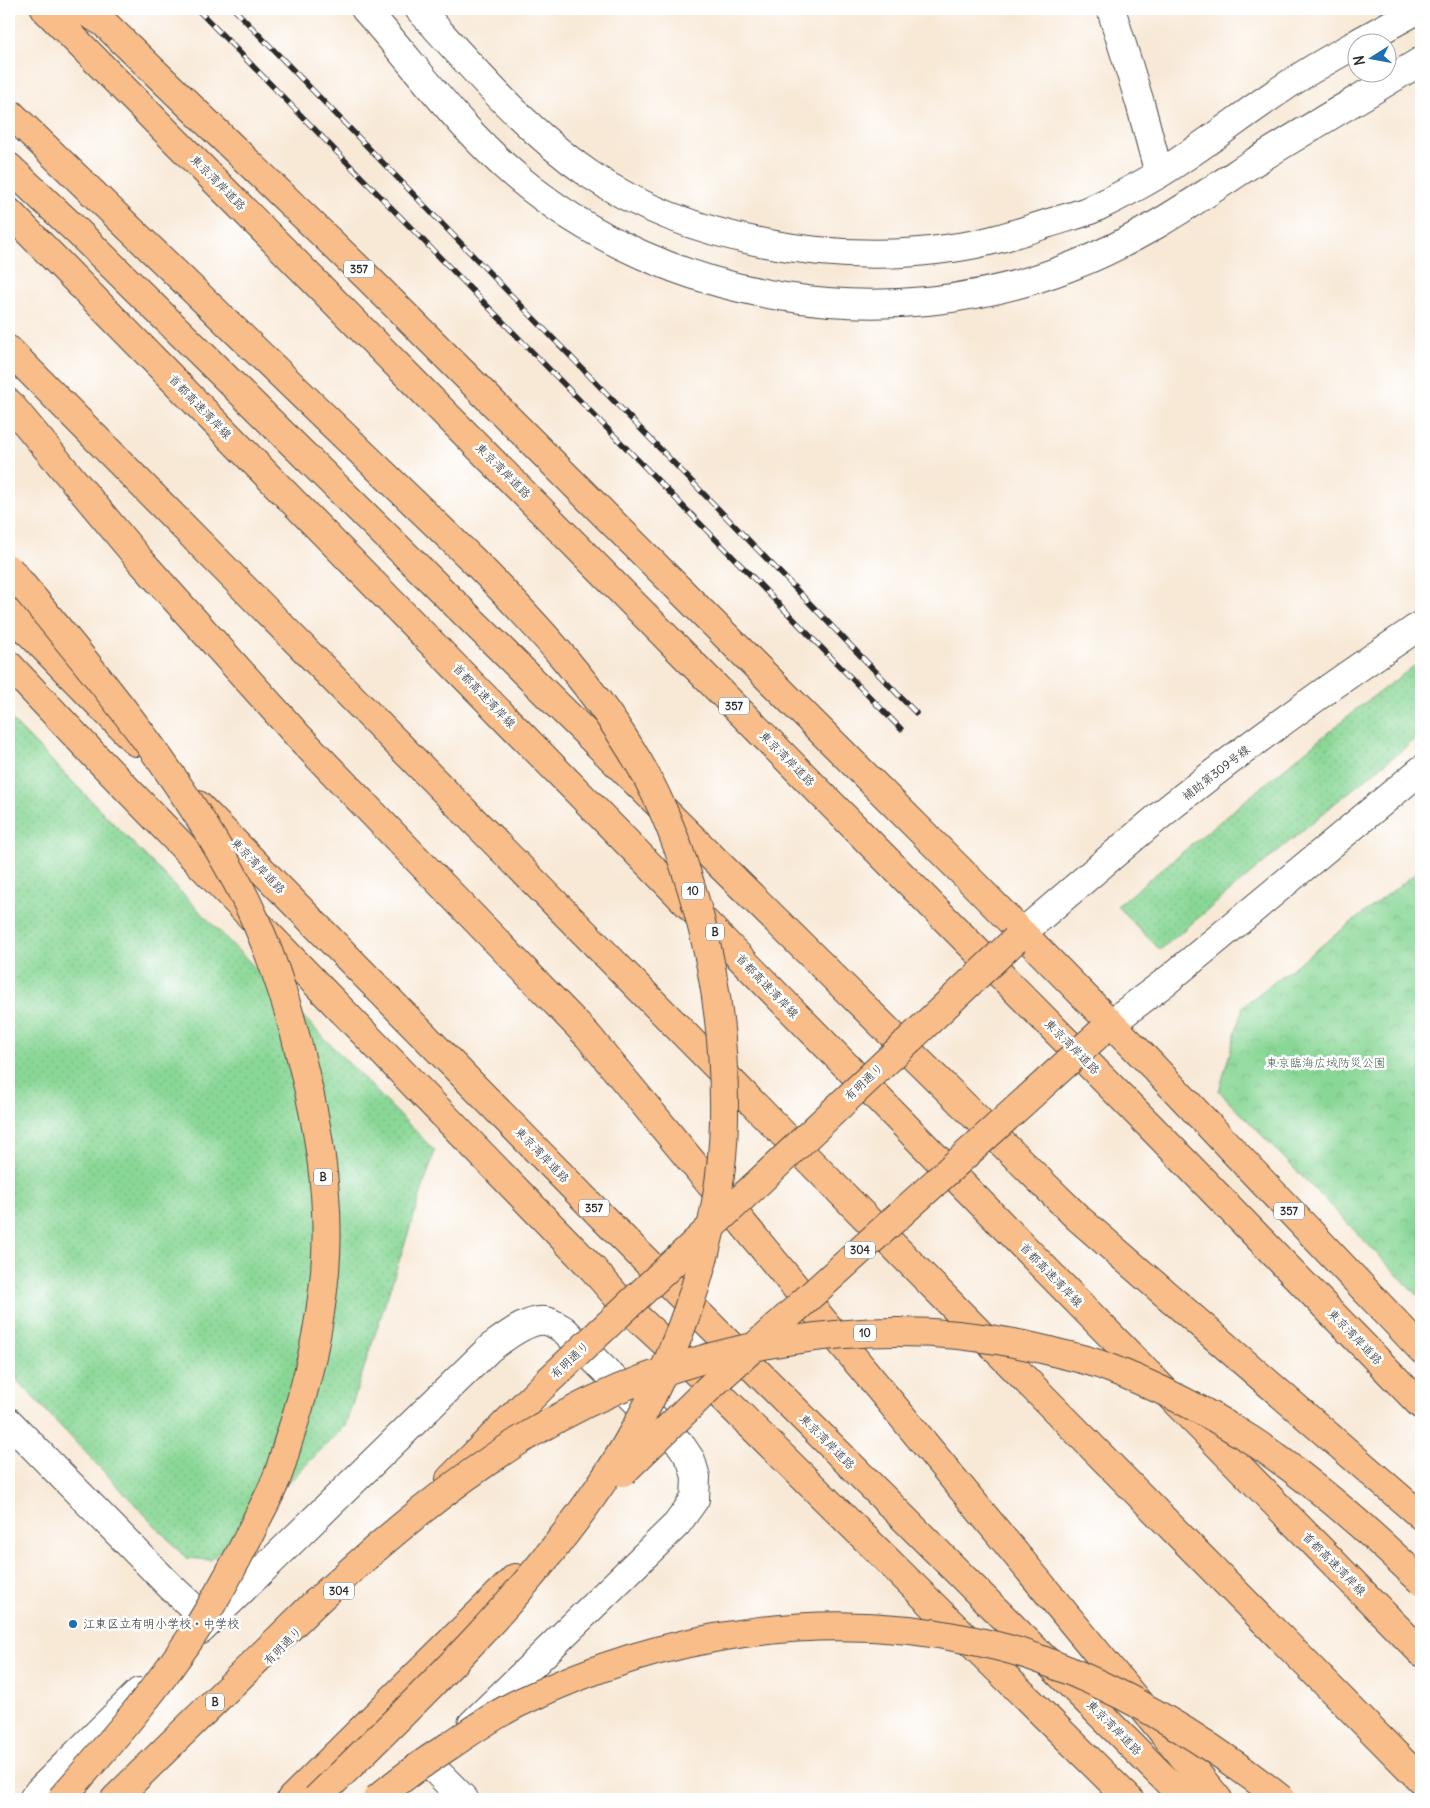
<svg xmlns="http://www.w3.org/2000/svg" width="1430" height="1808" font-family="Delius,'Klee One',sans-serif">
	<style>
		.grass { fill: url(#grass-dots); stroke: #5a8160 }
		.park { fill: url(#park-crowns); stroke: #5a8160 }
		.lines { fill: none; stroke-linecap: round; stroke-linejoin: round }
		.minor-casing { stroke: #4a4845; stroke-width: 30 }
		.tertiary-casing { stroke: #4a4845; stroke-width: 30 }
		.primary-casing { stroke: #4a4845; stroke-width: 30 }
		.trunk-casing { stroke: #4a4845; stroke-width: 30 }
		.motorway-casing { stroke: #4a4845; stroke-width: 30 }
		.minor { stroke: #fff; stroke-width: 28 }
		.tertiary { stroke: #fff; stroke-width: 28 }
		.primary { stroke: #f8bd89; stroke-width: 28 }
		.trunk { stroke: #f8bd89; stroke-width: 28 }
		.motorway { stroke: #f8bd89; stroke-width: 28 }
		.rail-casing { stroke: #2b2b2b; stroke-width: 5.5 }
		.rail { stroke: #fff; stroke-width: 4; stroke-dasharray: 11; stroke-linecap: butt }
		.primary-bridge-casing { stroke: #4a4845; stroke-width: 30; stroke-linecap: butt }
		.motorway-bridge-casing { stroke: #4a4845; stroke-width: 30; stroke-linecap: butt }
		.primary-bridge { stroke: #f8bd89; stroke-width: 28 }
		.motorway-bridge { stroke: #f8bd89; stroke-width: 28 }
		.poi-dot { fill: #1f6fb2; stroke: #fff; stroke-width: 2 }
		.labels { text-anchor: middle; stroke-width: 5; stroke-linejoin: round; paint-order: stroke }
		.shield { fill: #fff; stroke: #6b6b6b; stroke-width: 1 }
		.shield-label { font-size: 11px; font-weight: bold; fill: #2b2b2b }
		.street-label { font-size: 12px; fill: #2b2b2b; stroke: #fff }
		.park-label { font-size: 12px; fill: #475f4b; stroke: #fff }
		.poi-label { font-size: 12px; fill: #2b2b2b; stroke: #fff; text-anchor: start }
	</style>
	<defs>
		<pattern id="grass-dots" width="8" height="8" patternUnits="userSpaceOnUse" patternTransform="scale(1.25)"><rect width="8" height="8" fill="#89d796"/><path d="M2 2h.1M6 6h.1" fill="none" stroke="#76b981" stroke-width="1.8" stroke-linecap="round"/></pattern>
		<pattern id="park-crowns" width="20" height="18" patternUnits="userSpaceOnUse" patternTransform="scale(1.25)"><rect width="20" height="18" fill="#89d796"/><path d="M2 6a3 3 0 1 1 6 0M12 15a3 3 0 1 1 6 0" fill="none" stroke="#76b981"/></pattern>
	</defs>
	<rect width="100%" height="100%" fill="#fff"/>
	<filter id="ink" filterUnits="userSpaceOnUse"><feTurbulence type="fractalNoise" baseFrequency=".02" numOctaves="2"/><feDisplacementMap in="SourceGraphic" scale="10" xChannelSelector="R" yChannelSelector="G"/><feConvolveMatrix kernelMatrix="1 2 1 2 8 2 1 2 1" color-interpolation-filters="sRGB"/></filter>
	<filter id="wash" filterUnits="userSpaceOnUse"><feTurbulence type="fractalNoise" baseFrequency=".0096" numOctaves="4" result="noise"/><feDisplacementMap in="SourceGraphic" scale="20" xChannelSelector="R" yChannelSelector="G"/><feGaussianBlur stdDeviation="1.12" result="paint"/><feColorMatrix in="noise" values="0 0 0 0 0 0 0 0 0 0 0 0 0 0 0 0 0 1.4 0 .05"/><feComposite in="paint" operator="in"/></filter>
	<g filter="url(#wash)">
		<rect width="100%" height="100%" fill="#f8e9d7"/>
		<path class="grass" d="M1421 661V735L1334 804 1160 950 1117 906 1359 707Z
			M9 717 435 1151 345 1426 211 1560 186 1558 9 1372Z"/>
		<path class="park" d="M1421 869V1299L1219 1091 1243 1006Z"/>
	</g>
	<g filter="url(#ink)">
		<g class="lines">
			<defs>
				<path id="minor" d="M201 1630 490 1348C504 1338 528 1318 546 1321 552 1322 559 1327 564 1330L681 1445 691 1460 696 1477 695 1499 677 1524 472 1724
					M33 1799 39 1791 139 1692"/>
				<path id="tertiary" d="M365 9C415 65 459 128 517 177 668 304 889 339 1072 266 1135 242 1192 203 1248 166 1305 130 1364 96 1421 61
					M419 9C472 67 524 129 589 174 688 241 835 266 952 248 985 244 1015 234 1046 224 1063 218 1081 215 1097 207 1118 197 1139 186 1159 174 1211 142 1258 102 1311 70 1326 61 1342 52 1358 43
					M1111 9 1140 103 1159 174
					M1359 42 1419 9
					M1021 934C1068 894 1115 853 1163 813 1246 746 1333 684 1421 625
					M1110 1024 1168 980 1421 770
					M9 1422 171 1587 209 1622
					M430 1765 464 1799"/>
				<path id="primary" d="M450 1479 546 1383
					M291 1799 515 1578"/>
				<path id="trunk" d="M45 9 1150 1126 1421 1405
					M81 9 104 23 367 277 970 880 1146 1059 1421 1349
					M9 612 136 742
					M9 665 95 756 593 1269 626 1307 711 1386 1129 1799
					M198 805 613 1228 1185 1799"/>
				<path id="motorway" d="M9 167 79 233 1078 1218 1421 1516
					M9 212 1421 1652
					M9 350 1421 1780
					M9 403 139 559 299 737 588 1036 1218 1799
					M115 1799 314 1604"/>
			</defs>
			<use href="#minor" class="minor-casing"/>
			<use href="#tertiary" class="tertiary-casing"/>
			<use href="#primary" class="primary-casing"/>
			<use href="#trunk" class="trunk-casing"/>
			<use href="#motorway" class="motorway-casing"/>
			<use href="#minor" class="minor"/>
			<use href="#tertiary" class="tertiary"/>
			<use href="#primary" class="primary"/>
			<use href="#trunk" class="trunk"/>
			<use href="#motorway" class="motorway"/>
			<defs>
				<path id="rail" d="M197 9 901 729
					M234 9 916 713"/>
			</defs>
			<use href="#rail" class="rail-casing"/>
			<use href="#rail" class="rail"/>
			<defs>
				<path id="primary-bridge" d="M546 1383 1015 940
					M623 1472 711 1386 1101 1032"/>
				<path id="motorway-bridge" d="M9 112 474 561C535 623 595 687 639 763 666 809 684 860 698 911 717 980 725 1049 724 1120 722 1243 669 1386 599 1487 520 1603 416 1701 316 1799
					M9 569C92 669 178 770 239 886 269 944 289 1006 304 1070 320 1135 331 1204 325 1271 320 1329 307 1386 288 1442 284 1455 281 1469 275 1482 270 1495 263 1507 257 1519 240 1555 221 1590 200 1624 159 1687 110 1743 61 1799
					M314 1604C382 1541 452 1481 532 1433 683 1342 879 1307 1050 1351 1068 1356 1087 1359 1104 1366 1154 1385 1206 1411 1251 1440 1312 1480 1368 1530 1421 1581
					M377 1799C399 1780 424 1762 449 1746 473 1730 498 1712 525 1700 662 1634 821 1608 970 1640 994 1645 1019 1651 1042 1660 1128 1692 1209 1742 1281 1799"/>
			</defs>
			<use href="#primary-bridge" class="primary-bridge-casing"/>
			<use href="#motorway-bridge" class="motorway-bridge-casing"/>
			<use href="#primary-bridge" class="primary-bridge"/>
			<use href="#motorway-bridge" class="motorway-bridge"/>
		</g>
	</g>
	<circle class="poi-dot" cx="73" cy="1624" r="5"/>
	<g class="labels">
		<g class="shield">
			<rect x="344" y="260.5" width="30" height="17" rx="4"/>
			<rect x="719" y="697.5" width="30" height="17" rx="4"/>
			<rect x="682" y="882.5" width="22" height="17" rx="4"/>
			<rect x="706" y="923.5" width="18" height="17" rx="4"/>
			<rect x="314" y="1168.5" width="18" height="17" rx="4"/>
			<rect x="579" y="1199.5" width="30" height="17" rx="4"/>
			<rect x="1274" y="1202.5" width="30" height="17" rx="4"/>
			<rect x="845" y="1241.5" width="30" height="17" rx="4"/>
			<rect x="854" y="1324.5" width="22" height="17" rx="4"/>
			<rect x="324" y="1582.5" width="30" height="17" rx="4"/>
			<rect x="206" y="1693.5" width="18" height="17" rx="4"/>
		</g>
		<g class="shield-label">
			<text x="359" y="273">357</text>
			<text x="734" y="710">357</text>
			<text x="693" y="895">10</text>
			<text x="715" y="936">B</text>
			<text x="323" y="1181">B</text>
			<text x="594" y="1212">357</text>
			<text x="1289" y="1215">357</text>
			<text x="860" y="1254">304</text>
			<text x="865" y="1337">10</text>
			<text x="339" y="1595">304</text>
			<text x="215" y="1706">B</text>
		</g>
		<g class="street-label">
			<text transform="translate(218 183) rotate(45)" y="4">東京湾岸道路</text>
			<text transform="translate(200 407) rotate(46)" y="4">首都高速湾岸線</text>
			<text transform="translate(503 471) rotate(45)" y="4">東京湾岸道路</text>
			<text transform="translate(484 696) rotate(46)" y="4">首都高速湾岸線</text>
			<text transform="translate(787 759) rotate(45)" y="4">東京湾岸道路</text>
			<text transform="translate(1216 773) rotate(-38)" y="4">補助第309号線</text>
			<text transform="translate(258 866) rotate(46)" y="4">東京湾岸道路</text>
			<text transform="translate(767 986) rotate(46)" y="4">首都高速湾岸線</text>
			<text transform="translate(1072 1047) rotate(45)" y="4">東京湾岸道路</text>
			<text transform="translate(864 1082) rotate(-43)" y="4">有明通り</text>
			<text transform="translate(542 1155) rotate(46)" y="4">東京湾岸道路</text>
			<text transform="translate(1051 1275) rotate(46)" y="4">首都高速湾岸線</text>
			<text transform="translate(1355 1337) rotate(46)" y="4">東京湾岸道路</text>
			<text transform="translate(570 1360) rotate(-43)" y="4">有明通り</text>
			<text transform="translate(827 1442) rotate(45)" y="4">東京湾岸道路</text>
			<text transform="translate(1334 1564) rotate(45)" y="4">首都高速湾岸線</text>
			<text transform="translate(283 1646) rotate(-45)" y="4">有明通り</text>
			<text transform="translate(1114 1728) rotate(45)" y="4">東京湾岸道路</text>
		</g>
		<g class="park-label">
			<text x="1326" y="1067">東京臨海広域防災公園</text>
		</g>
		<g class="poi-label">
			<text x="83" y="1628">江東区立有明小学校・中学校</text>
		</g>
	</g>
	<rect width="1430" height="1808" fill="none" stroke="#fff" stroke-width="30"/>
	<g transform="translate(1372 58) rotate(259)"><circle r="24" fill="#ffffff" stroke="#aaaaaa"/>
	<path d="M0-4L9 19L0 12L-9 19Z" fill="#1f6fb2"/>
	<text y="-8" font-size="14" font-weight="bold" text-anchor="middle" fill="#2b2b2b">N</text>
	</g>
</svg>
